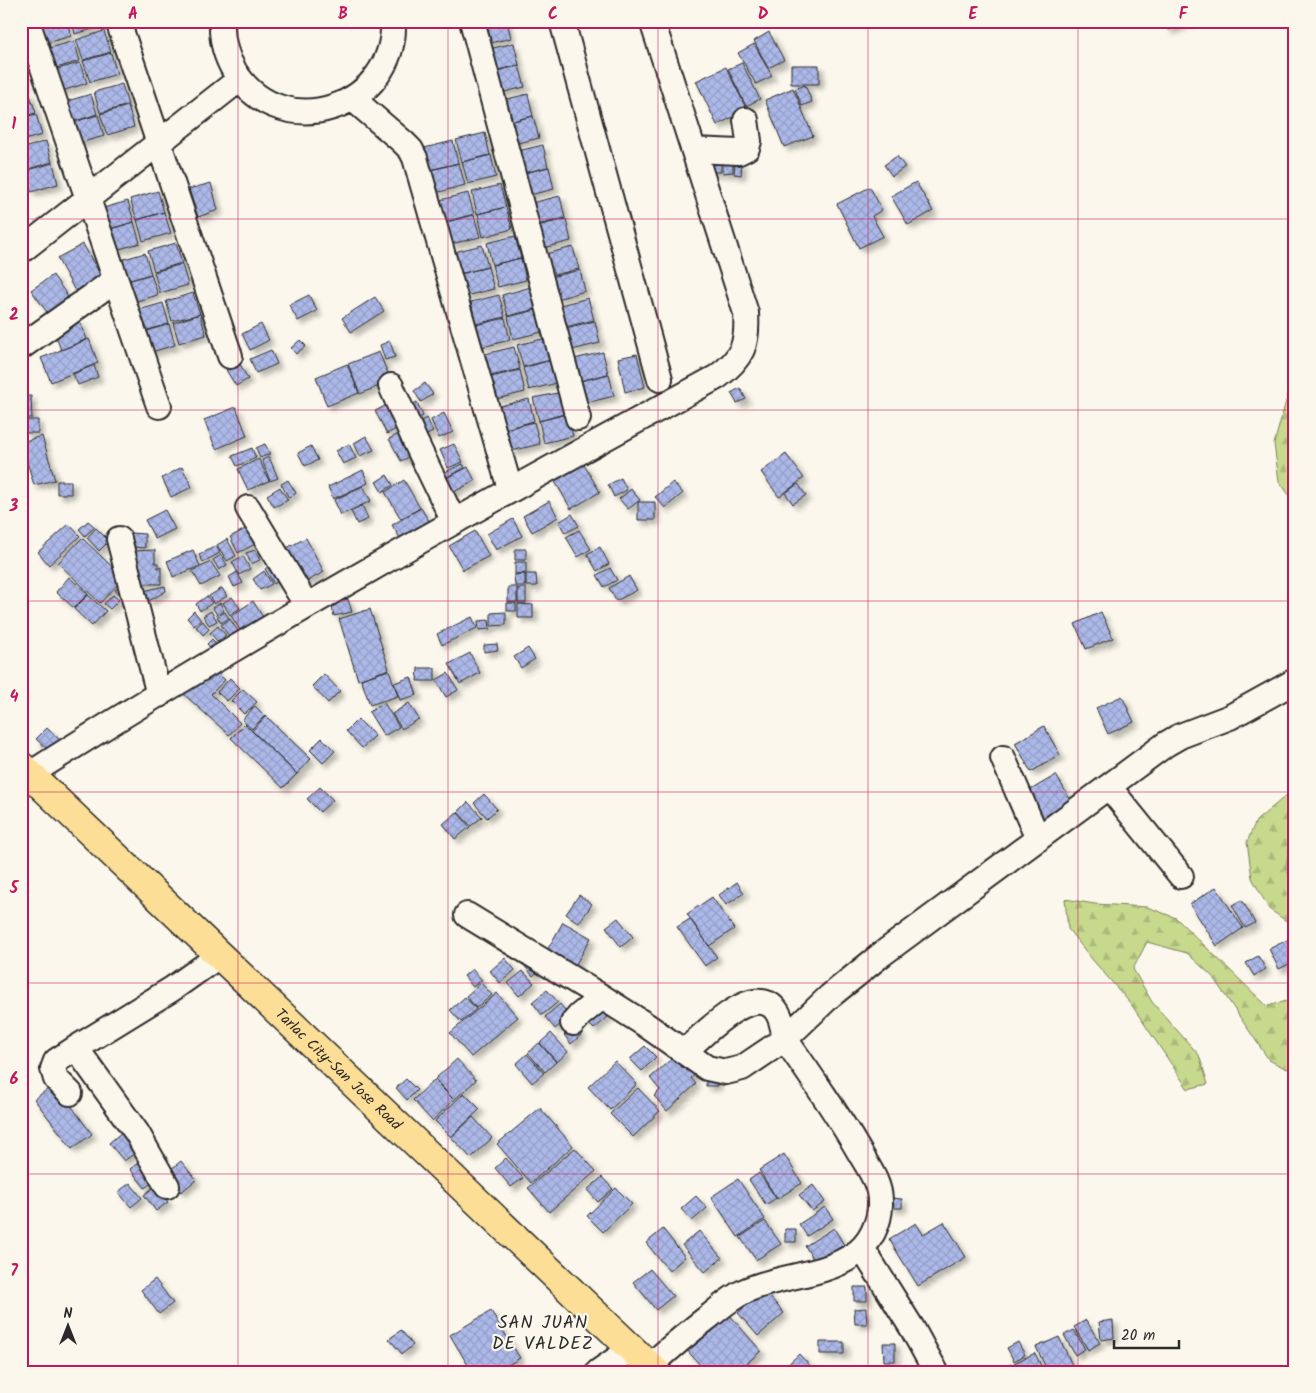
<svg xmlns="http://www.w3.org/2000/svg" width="1316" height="1393" font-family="Kalam,sans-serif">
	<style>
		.forest { fill: url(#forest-firs); stroke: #79825c }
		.building { fill: url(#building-cross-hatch); stroke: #2b2b2b; filter: url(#shadow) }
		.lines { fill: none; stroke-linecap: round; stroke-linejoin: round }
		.minor-casing { stroke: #2b2b2b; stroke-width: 28 }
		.major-casing { stroke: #2b2b2b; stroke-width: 31 }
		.minor { stroke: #fbf7ec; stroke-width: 24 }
		.major { stroke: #fdde96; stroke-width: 28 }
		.grid { fill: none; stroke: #c2185b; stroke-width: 1; stroke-opacity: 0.55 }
		.labels { text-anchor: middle; stroke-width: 4.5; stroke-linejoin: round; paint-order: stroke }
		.street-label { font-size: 15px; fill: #2b2b2b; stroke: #fbf7ec }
		.quarter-label { font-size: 18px; letter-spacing: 1px; fill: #2b2b2b; stroke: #fbf7ec }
		.neatline { fill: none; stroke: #c2185b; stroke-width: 2 }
		.grid-label { font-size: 16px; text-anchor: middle; font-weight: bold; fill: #c2185b }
	</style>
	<defs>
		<pattern id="forest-firs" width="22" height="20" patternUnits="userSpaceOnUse" patternTransform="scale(1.25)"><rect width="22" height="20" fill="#c7d98d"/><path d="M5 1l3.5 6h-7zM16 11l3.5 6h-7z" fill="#abba7a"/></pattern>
		<pattern id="building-cross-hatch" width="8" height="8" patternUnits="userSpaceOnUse" patternTransform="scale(1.25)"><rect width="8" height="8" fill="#acb8e8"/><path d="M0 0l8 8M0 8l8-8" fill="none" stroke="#949ec7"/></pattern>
		<filter id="shadow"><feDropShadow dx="4.5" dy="4.5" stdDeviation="2.5" flood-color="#0004"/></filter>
	</defs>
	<rect width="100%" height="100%" fill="#fbf7ec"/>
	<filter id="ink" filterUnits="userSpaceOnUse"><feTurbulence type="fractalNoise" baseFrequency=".02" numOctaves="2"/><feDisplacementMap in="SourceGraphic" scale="10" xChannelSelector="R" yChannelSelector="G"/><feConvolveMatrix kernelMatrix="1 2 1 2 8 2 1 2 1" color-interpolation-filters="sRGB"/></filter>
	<g filter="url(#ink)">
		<path class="forest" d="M1295 392V503L1279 481 1274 444 1288 394Z
			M1288 794 1295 797V839L1290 844 1286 867 1295 892V927L1269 909 1252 878 1247 842 1256 821Z
			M1065 899 1095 904 1147 907 1176 918 1267 1006 1295 999V1066L1287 1069 1269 1060 1212 976 1187 953 1147 942 1133 969 1152 1002 1199 1055 1208 1084 1188 1089 1131 1004 1091 958 1068 929Z"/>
		<path class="building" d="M43 21H67L71 36 43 44 37 23Z
			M72 21H102L103 26 75 34Z
			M485 21H507L511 38 482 45 477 23Z
			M1165 21H1189L1169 30Z
			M104 31 111 52 83 60 76 40Z
			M769 32 784 60 768 68 754 41Z
			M74 41 80 61 53 69 46 49Z
			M514 43 519 65 490 72 485 50Z
			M754 44 772 76 756 84 738 53Z
			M111 53 117 74 90 82 83 61Z
			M80 63 87 83 59 92 53 70Z
			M742 63 760 99 746 106 728 69Z
			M21 65 27 85 21 87Z
			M519 65 525 87 496 94 491 73Z
			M791 65H819V84H791Z
			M726 67 747 110 717 125 696 81Z
			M122 84 128 105 100 113 94 92Z
			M805 85 812 102 802 106 795 89Z
			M793 88 813 136 784 147 765 100Z
			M29 92 36 113 21 117V95Z
			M91 94 97 114 70 123 64 102Z
			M528 94 533 116 505 123 499 101Z
			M128 106 134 127 107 135 100 114Z
			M36 114 42 135 21 141V118Z
			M98 115 104 136 76 144 70 123Z
			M533 116 539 138 510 145 505 123Z
			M485 133 490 155 462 162 456 140Z
			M46 141 52 162 25 170 21 159V149Z
			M453 141 458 163 430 170 424 148Z
			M543 145 548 167 520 174 514 152Z
			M491 155 496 177 468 184 462 162Z
			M897 156 905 167 892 176 884 165Z
			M709 158H721V172H710Z
			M733 160V172L723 173V161Z
			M735 162H742L741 175 734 174Z
			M53 163 58 184 31 192 25 171Z
			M459 163 465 185 436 193 431 170Z
			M549 167 554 189 526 196 520 174Z
			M916 182 933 211 908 225 891 196Z
			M211 183 218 210 198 217 189 189Z
			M500 185 506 207 477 214 472 192Z
			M870 187 882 210 872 216 883 236 859 248 837 204Z
			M158 191 164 212 137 220 130 199Z
			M468 193 474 214 445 222 440 200Z
			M560 196 565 218 537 225 531 203Z
			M128 201 134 222 106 230 100 209Z
			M506 207 512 229 483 237 478 214Z
			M164 212 171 233 143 241 137 220Z
			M474 215 480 237 451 244 446 222Z
			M566 219 571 241 543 248 537 226Z
			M134 222 140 243 113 251 107 230Z
			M515 236 521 258 492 265 487 243Z
			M176 243 182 263 154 271 148 251Z
			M83 244 101 276 75 291 57 258Z
			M482 245 488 267 459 274 454 252Z
			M573 247 579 269 550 276 545 254Z
			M145 253 151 274 124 282 117 261Z
			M521 258 526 280 498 287 492 265Z
			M182 264 188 285 160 293 154 272Z
			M488 267 494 289 465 296 460 274Z
			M580 270 585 291 557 299 551 277Z
			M151 274 158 295 130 303 124 282Z
			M53 275 71 301 49 315 31 290Z
			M531 287 536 309 508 316 502 295Z
			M193 293 200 314 172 321 166 301Z
			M309 295 317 311 298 321 289 305Z
			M499 295 505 317 476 324 471 302Z
			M375 297 384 311 351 332 342 318Z
			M588 298 594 320 565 327 560 305Z
			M163 303 169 324 141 332 135 311Z
			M536 310 542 332 513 339 508 317Z
			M200 314 206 335 179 343 173 323Z
			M505 318 510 340 482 347 476 325Z
			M80 321 87 339 61 350 54 331Z
			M595 321 600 343 572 350 566 328Z
			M169 324 175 345 148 353 141 333Z
			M261 324 269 340 250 350 242 334Z
			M546 338 551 360 523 367 517 345Z
			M89 339 98 363 51 382 41 358Z
			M300 340 306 346 296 354 291 348Z
			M390 341 395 357 385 360 380 345Z
			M514 347 520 369 491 376 485 354Z
			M271 350 277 364 256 373 250 359Z
			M379 352 391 381 360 394 348 364Z
			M603 352 608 374 580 381 574 359Z
			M637 354 645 387 625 392 618 358Z
			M551 360 557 383 529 390 523 368Z
			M239 362 248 379 236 386 226 370Z
			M347 364 359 393 327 406 316 377Z
			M94 365 98 377 78 385 73 374Z
			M520 370 525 392 497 399 491 377Z
			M609 374 614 396 586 403 580 381Z
			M425 383 433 394 421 402 414 391Z
			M740 388 746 399 737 403 731 393Z
			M562 392 567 413 539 421 533 398Z
			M21 396H31L32 418H21Z
			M529 399 534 421 505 429 500 406Z
			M417 402 423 416 410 422 404 408Z
			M391 403 403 425 387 434 375 411Z
			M236 407 247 436 216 449 204 420Z
			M444 413 453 432 439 438 431 420Z
			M567 414 573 436 544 443 539 421Z
			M427 418 433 432 420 438 414 424Z
			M24 420H38V433H25Z
			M534 422 540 444 511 451 506 429Z
			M405 431 417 453 401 461 389 439Z
			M42 436 55 480 34 485 21 442Z
			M366 436 374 450 360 456 354 443Z
			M265 444 270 454 260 458 256 448Z
			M349 444 356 458 343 464 336 451Z
			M454 444 463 462 448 468 440 450Z
			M311 446 318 460 305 466 298 453Z
			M252 448 256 458 237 466 232 456Z
			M786 454 804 478 779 497 761 472Z
			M269 457 278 478 270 481 262 460Z
			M259 459 269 481 248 490 238 469Z
			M583 463 600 492 571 509 554 480Z
			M463 464 465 468 438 481 436 476Z
			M182 467 192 487 171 497 162 478Z
			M468 467 475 481 444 497 437 483Z
			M363 470 368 483 333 499 328 487Z
			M387 475 393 485 382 492 376 482Z
			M621 478 627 490 614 497 608 485Z
			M288 480 296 493 289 498 281 484Z
			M404 480 420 508 401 519 385 492Z
			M57 481H71V494H57Z
			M673 482 683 493 665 508 655 497Z
			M798 484 806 495 793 504 785 493Z
			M363 486 371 501 341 515 334 500Z
			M280 487 288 500 274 507 267 495Z
			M631 489 640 500 628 509 619 499Z
			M549 501 558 517 532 532 523 516Z
			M638 502H655V520H638Z
			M362 505 368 519 357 524 351 511Z
			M421 508 429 521 400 538 392 525Z
			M165 510 175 529 155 539 145 520Z
			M572 514 579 526 565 533 559 522Z
			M513 519 522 536 496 550 487 534Z
			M88 521 95 527 85 536 79 529Z
			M69 524 80 536 49 565 38 552Z
			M249 527 257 543 238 553 230 537Z
			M96 528 109 541 99 551 87 538Z
			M579 530 591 549 578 557 566 537Z
			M475 531 489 556 463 570 449 546Z
			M131 533 145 534V548L131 547Z
			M82 538 124 578 100 603 58 563Z
			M306 538 324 572 300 585 281 551Z
			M227 539 236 556 227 561 217 545Z
			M216 546 220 553 203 562 199 555Z
			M600 547 609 564 597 571 587 554Z
			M515 549H526V560H515Z
			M155 550V563H158V568L161 567V584H132V551Z
			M193 550 200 566 173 577 167 561Z
			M255 550 260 560 251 564 246 553Z
			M221 555 227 565 219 570 213 560Z
			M243 556 250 569 239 575 232 562Z
			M211 562 220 576 201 586 192 571Z
			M515 562H526V573L515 574Z
			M274 563 284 577 274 584 265 569Z
			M610 568 617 580 604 587 597 575Z
			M264 571 272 584 260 590 253 579Z
			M237 572 243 583 234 587 229 577Z
			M525 574V586H515L514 575Z
			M526 574H536L537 586H526Z
			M629 576 637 590 616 601 609 588Z
			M69 577 88 594 74 608 56 592Z
			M123 584 130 594 122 599 115 590Z
			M165 586 166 591 149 601 143 591Z
			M508 587H517V602H508Z
			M222 588 227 596 214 604 209 596Z
			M518 588H526V603H518Z
			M88 595 106 611 92 626 74 609Z
			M113 595 119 600 110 609 104 604Z
			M207 596 212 603 200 611 196 604Z
			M232 597 240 608 230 615 223 603Z
			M348 599 352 612 334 616 331 603Z
			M253 601 266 622 244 636 231 616Z
			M220 603 224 611 217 615 213 608Z
			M507 603H516V611H507Z
			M518 604 533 605V618H518Z
			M370 609 389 669 358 680 339 619Z
			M194 611 201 620 194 626 187 618Z
			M211 611 217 621 209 625 203 616Z
			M225 612 229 618 221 623 217 617Z
			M506 612V625L491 626V613Z
			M1101 612 1113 638 1086 649 1075 624Z
			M472 617 477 628 442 645 437 634Z
			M230 619 241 636 233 642 221 625Z
			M489 620 490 629 479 630 478 621Z
			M203 621 209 629 203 635 196 627Z
			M218 626 226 635 218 642 210 633Z
			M212 639 219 648 214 652 207 644Z
			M497 644 498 650 484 652V645Z
			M528 648 535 659 521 668 514 657Z
			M470 653 480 673 460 684 449 664Z
			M211 667 225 680 211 694 240 723 229 735 178 689Z
			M418 668H435V681H417Z
			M389 670 398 696 370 705 361 679Z
			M448 673 458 690 446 697 436 680Z
			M324 674 340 691 328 703 312 686Z
			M411 677 417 695 400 700 394 683Z
			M230 678 240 688 227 701 217 692Z
			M243 689 257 702 244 714 231 701Z
			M1122 696 1134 722 1108 734 1096 708Z
			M384 703 399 727 384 736 369 712Z
			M409 703 419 719 402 729 392 714Z
			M255 706 265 716 252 729 242 720Z
			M266 716 311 759 297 774 252 731Z
			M358 719 375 736 362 748 346 731Z
			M245 724 297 774 283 788 231 738Z
			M1044 726 1060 755 1031 772 1015 743Z
			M47 728 61 741 50 752 36 739Z
			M322 738 335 751 323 763 310 750Z
			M1056 775 1073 804 1044 821 1027 792Z
			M320 787 333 800 320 812 307 799Z
			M484 794 497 809 487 818 474 803Z
			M468 802 482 817 471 826 458 812Z
			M457 812 470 827 455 839 443 824Z
			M737 882 744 893 726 905 719 895Z
			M1216 887 1243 928 1217 946 1190 904Z
			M579 895 592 904 579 923 566 914Z
			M712 897 734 929 709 946 687 914Z
			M1242 900 1255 923 1245 928 1232 905Z
			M618 918 633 937 621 947 606 927Z
			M690 919 717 957 705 966 677 927Z
			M563 922 591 938 572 971 545 954Z
			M1289 939 1295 951V961L1279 969 1269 949Z
			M1258 956 1266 969 1254 976 1246 963Z
			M531 957 541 969 533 976 523 964Z
			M505 958 515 970 500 983 490 971Z
			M472 969 482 980 473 987 464 976Z
			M523 971 534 983 519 996 508 983Z
			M481 983 492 995 476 1008 466 996Z
			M547 990 558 1002 542 1015 532 1002Z
			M497 993 518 1017 471 1057 450 1033Z
			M465 997 476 1009 461 1022 450 1010Z
			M560 1004 570 1016 555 1029 545 1017Z
			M597 1004 609 1016 594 1029 583 1018Z
			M575 1026 582 1034 571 1044 564 1035Z
			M551 1033 568 1052 557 1062 540 1043Z
			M539 1043 556 1062 545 1072 528 1053Z
			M645 1046 656 1057 642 1071 630 1059Z
			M679 1052 698 1072 691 1078 696 1084 667 1111 654 1096 660 1090 650 1078Z
			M527 1054 544 1073 532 1083 516 1064Z
			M457 1059 476 1080 454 1100 435 1079Z
			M615 1061 637 1084 610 1110 588 1087Z
			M706 1073H717V1086H706Z
			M406 1079 417 1090 407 1100 396 1088Z
			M434 1080 454 1100 432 1121 413 1100Z
			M55 1084 92 1134 72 1149 34 1099Z
			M638 1088 660 1111 633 1137 610 1114Z
			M464 1093 480 1109 451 1137 435 1121Z
			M540 1108 573 1146 531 1183 497 1144Z
			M473 1117 492 1138 471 1158 451 1137Z
			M123 1131 139 1150 124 1161 109 1143Z
			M575 1148 596 1171 549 1212 528 1188Z
			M784 1154 802 1183 777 1199 759 1170Z
			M144 1158 159 1176 145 1188 130 1169Z
			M506 1158 523 1178 511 1187 495 1168Z
			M181 1161 196 1180 181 1192 166 1173Z
			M759 1173 776 1198 766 1205 749 1180Z
			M602 1177 613 1189 598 1202 587 1190Z
			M738 1179 765 1219 738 1237 711 1197Z
			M130 1183 142 1198 131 1207 118 1192Z
			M813 1185 825 1202 812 1211 799 1195Z
			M155 1186 168 1202 156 1211 144 1195Z
			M616 1188 632 1204 603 1232 587 1216Z
			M696 1196 707 1208 692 1221 681 1209Z
			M891 1198 902 1199V1208H891Z
			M825 1207 833 1219 807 1236 799 1224Z
			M765 1221 781 1244 756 1260 740 1237Z
			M944 1222 966 1257 918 1286 889 1239 916 1223 923 1234Z
			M834 1228 844 1245 815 1262 805 1246Z
			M663 1229 685 1257 669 1271 646 1243Z
			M785 1229H796V1242H785Z
			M699 1231 722 1258 705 1272 682 1245Z
			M650 1269 673 1296 656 1310 633 1282Z
			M155 1279 173 1303 159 1314 141 1290Z
			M854 1287H867V1301H854Z
			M764 1290 784 1313 758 1336 738 1313Z
			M866 1308 867 1324H855L854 1309Z
			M491 1311 520 1358 496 1372H472L450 1335Z
			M728 1313 761 1351 737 1372H706L686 1349Z
			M1086 1320 1100 1343 1088 1350 1074 1327Z
			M1113 1320 1114 1338 1101 1340 1099 1322Z
			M401 1330 413 1345 402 1354 389 1339Z
			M1074 1330 1085 1349 1075 1355 1064 1335Z
			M1059 1337 1073 1367 1063 1372H1048L1036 1347Z
			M820 1342H844V1354H820Z
			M1018 1342 1025 1355 1014 1361 1007 1348Z
			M883 1343H895V1361H884Z
			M1035 1353 1044 1372H1018L1014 1363Z
			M799 1354 815 1371 781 1372V1371Z
			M1011 1364 1015 1372H996Z
			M630 1367 632 1372H620Z"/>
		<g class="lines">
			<defs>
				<path id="minor" d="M27 21 159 406
					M118 21 230 356
					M222 21C221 39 226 57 235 72 282 146 397 108 393 21
					M472 21 578 418
					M562 21 660 379
					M353 99 403 142 411 150 415 158 510 489
					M694 150 739 152 747 148 749 141 746 120
					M21 251 240 79
					M21 347 115 280
					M391 386 415 441 454 522
					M248 508 307 606
					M119 539 159 695
					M1003 758 1038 839
					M30 774C253 632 485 503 717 377 743 358 748 344 746 313L652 21
					M1109 787 1181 876
					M467 915 602 997 646 1025 707 1068 726 1072 742 1068 785 1039C783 1029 782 1017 775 1009 752 982 701 1037 684 1052
					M573 1023 580 1015 602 997
					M70 1093 56 1079 53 1069 56 1061 76 1048
					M167 1186 137 1133 76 1048 172 989 220 955
					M862 1248 912 1328 936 1372
					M650 1366C670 1348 690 1331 711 1315 722 1306 732 1297 745 1291 779 1275 820 1277 852 1256 870 1245 881 1222 880 1201 880 1183 868 1167 860 1153 837 1113 811 1076 785 1039L830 996 882 954 1166 744 1180 736 1230 717 1295 681
					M598 1372 631 1349"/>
				<g id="major">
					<path id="s1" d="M21 766 656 1372"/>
				</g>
			</defs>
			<use href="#minor" class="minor-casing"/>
			<use href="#major" class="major-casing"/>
			<use href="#minor" class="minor"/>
			<use href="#major" class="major"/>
		</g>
	</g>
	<path class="grid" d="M238 21V1372M448 21V1372M658 21V1372M868 21V1372M1078 21V1372M21 219H1295M21 410H1295M21 601H1295M21 792H1295M21 983H1295M21 1174H1295"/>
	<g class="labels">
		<g class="street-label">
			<text dy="5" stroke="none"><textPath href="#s1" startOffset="439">Tarlac City-San Jose Road</textPath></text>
		</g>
		<g class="quarter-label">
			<text x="543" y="1328">SAN JUAN<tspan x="543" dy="21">DE VALDEZ</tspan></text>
		</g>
	</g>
	<rect width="1316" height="1393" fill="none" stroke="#fbf7ec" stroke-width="55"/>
	<g transform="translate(68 1326)" stroke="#fbf7ec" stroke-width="4" paint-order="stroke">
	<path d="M0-4L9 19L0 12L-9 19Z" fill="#2b2b2b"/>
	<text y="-8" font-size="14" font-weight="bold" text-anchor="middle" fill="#2b2b2b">N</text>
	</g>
	<path d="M1114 1340v8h65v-8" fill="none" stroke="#2b2b2b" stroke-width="2.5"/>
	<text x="1121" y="1340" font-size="15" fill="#2b2b2b" stroke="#fbf7ec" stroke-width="4" paint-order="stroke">20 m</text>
	<rect x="28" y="28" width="1260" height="1338" class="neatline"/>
	<g class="grid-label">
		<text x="133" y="19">A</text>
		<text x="343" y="19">B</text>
		<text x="553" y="19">C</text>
		<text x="763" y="19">D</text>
		<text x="973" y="19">E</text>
		<text x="1183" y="19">F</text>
		<text x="14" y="129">1</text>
		<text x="14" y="320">2</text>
		<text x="14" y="511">3</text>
		<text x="14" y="702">4</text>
		<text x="14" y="893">5</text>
		<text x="14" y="1084">6</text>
		<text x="14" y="1276">7</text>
	</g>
</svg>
